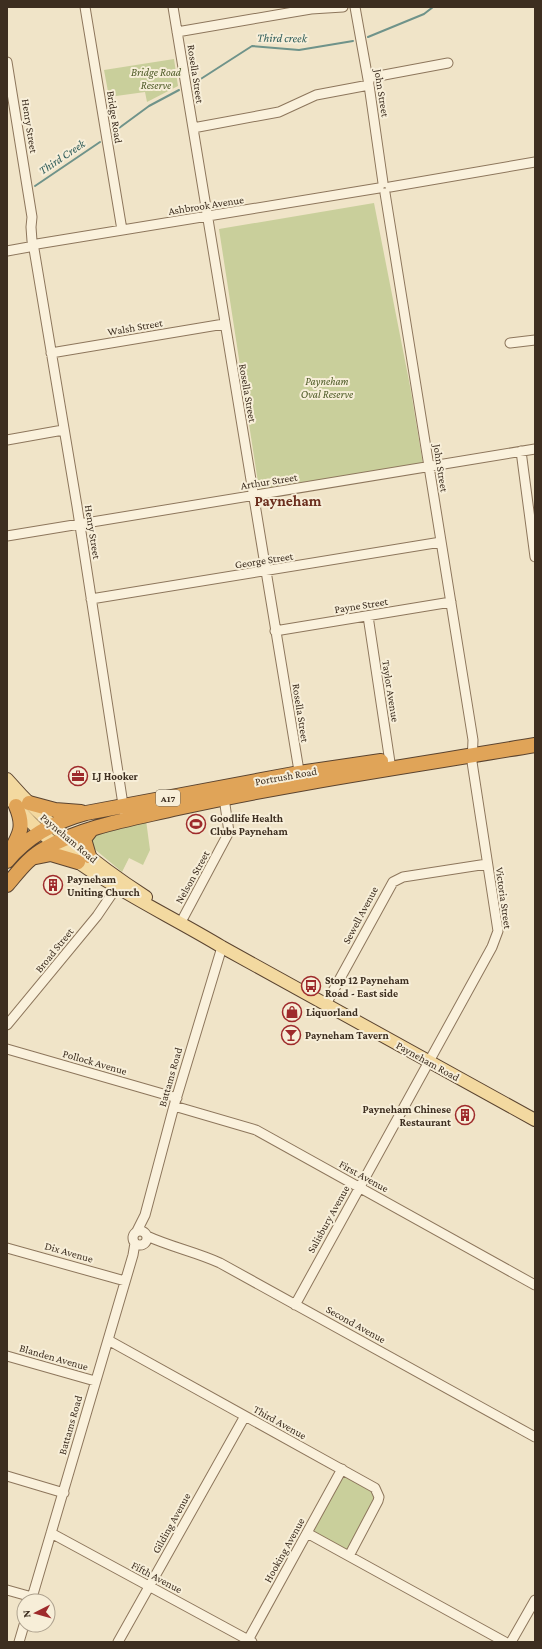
<svg xmlns="http://www.w3.org/2000/svg" width="542" height="1649" font-family="'Crimson Pro',serif">
	<style>
		.green { fill: #c9cf9b }
		.lines { fill: none; stroke-linecap: round; stroke-linejoin: round }
		.stream { stroke: #6f938a; stroke-width: 2 }
		.minor-casing { stroke: #8d765c; stroke-width: 11 }
		.major-casing { stroke: #5b4430; stroke-width: 14 }
		.highway-casing { stroke: #5b4430; stroke-width: 16 }
		.minor { stroke: #faf1dc; stroke-width: 9 }
		.major { stroke: #f3d9a0; stroke-width: 12 }
		.highway { stroke: #e0a458; stroke-width: 14 }
		.labels { text-anchor: middle; stroke-width: 4; stroke-linejoin: round; paint-order: stroke }
		.shield { fill: #f7eed8; stroke: #756857; stroke-width: 1 }
		.shield-label { font-size: 10px; font-weight: bold; fill: #3d2e20 }
		.park-label { font-size: 11px; font-style: italic; fill: #4d5a26; stroke: #f7eed8 }
		.street-label { font-size: 11px; fill: #3d2e20; stroke: #f7eed8 }
		.poi-label { font-size: 11px; font-weight: bold; fill: #3d2e20; stroke: #f7eed8; text-anchor: start }
		.water-label { font-size: 12px; font-style: italic; fill: #2f5d5a; stroke: #f7eed8 }
		.district-label { font-size: 15px; font-weight: bold; fill: #6b2e1e; stroke: #f7eed8 }
	</style>
	<rect width="100%" height="100%" fill="#f0e4c8"/>
	<path class="green" d="M174 59 178 86 147 102 145 92 109 97 104 70Z
		M374 203 410 386 423 464 259 489 219 229Z
		M146 820 150 850 143 865 129 858 122 872 91 846 92 834Z
		M342 1469 378 1492 349 1556 307 1533Z"/>
	<g class="lines">
		<path class="stream" d="M368 37 424 14 433 7
			M196 82 252 46 299 50 353 41
			M115 131 149 106 179 90
			M35 186 100 142"/>
		<defs>
			<path id="minor" d="M85 7 122 230
				M173 7 300 777
				M355 7 369 85 383 183
				M177 32 311 9 343 7
				M7 62 32 217 31 227 32 241
				M368 78 448 63
				M193 128 279 112 316 95 369 85
				M390 187 535 162
				M37 244 379 188
				M34 249 77 506 124 811
				M7 251 29 247
				M510 343 535 340
				M51 353 224 324
				M7 440 63 430
				M521 451 535 557
				M7 536 535 449
				M91 599 441 542
				M368 616 391 769
				M275 631 451 602
				M181 922 229 832 224 798
				M326 1004 393 882 403 877 487 864
				M7 1025 97 916 116 888
				M7 1049 177 1098
				M174 1106 256 1130 535 1285
				M133 1238a7 7 0 1 1 14 0a7 7 0 1 1-14 0Z
				M137 1231 145 1215 174 1106 222 947
				M147 1236C171 1247 196 1252 220 1263L535 1437
				M7 1248 125 1281
				M295 1305 492 947 498 931 472 762 473 740 385 193
				M108 1340 375 1488 379 1497 378 1501 349 1556
				M7 1356 95 1381
				M7 1476 64 1493
				M51 1533 252 1642
				M307 1533 505 1642
				M7 1590 32 1597
				M31 1601 133 1255 135 1243
				M19 1642 24 1625
				M118 1642 245 1416
				M247 1642 342 1469
				M511 1642 535 1600"/>
			<path id="major" d="M7 779C47 825 95 864 146 897
				M7 795C64 869 144 900 222 947L535 1120"/>
			<path id="highway" d="M29 803 55 810 81 812
				M9 854C20 834 25 827 16 806
				M89 856 84 839 91 830
				M36 857 51 854 78 862
				M7 861C27 837 56 821 86 813L299 773 381 761
				M7 885C19 871 29 857 46 848 84 826 136 818 178 808 296 782 416 765 535 745"/>
		</defs>
		<use href="#minor" class="minor-casing"/>
		<use href="#major" class="major-casing"/>
		<use href="#highway" class="highway-casing"/>
		<use href="#minor" class="minor"/>
		<use href="#major" class="major"/>
		<use href="#highway" class="highway"/>
	</g>
	<defs>
		<symbol id="office-ring" viewBox="-11 -11 22 22"><circle r="9.5" fill="#f7eed8" stroke="#9e2a2b" stroke-width="1.5"/><path d="M-6-3h4V-5.5h4V-3h4V5H-6ZM-1-4.5V-3h2v-1.5ZM-6 0V1H6V0Z" fill="#9e2a2b"/></symbol>
		<symbol id="stadium-ring" viewBox="-11 -11 22 22"><circle r="9.5" fill="#f7eed8" stroke="#9e2a2b" stroke-width="1.5"/><path d="M0-5a6.5 5 0 1 0 0 10a6.5 5 0 1 0 0-10ZM-3.5-1.8h7v3.6h-7Z" fill="#9e2a2b"/></symbol>
		<symbol id="building-ring" viewBox="-11 -11 22 22"><circle r="9.5" fill="#f7eed8" stroke="#9e2a2b" stroke-width="1.5"/><path d="M-4-6H4V6H1V3H-1V6H-4ZM-2.5-4.3h1.7v1.8h-1.7ZM.8-4.3h1.7v1.8H.8ZM-2.5-1h1.7V.8h-1.7ZM.8-1h1.7V.8H.8Z" fill="#9e2a2b"/></symbol>
		<symbol id="bus-ring" viewBox="-11 -11 22 22"><circle r="9.5" fill="#f7eed8" stroke="#9e2a2b" stroke-width="1.5"/><path d="M-5-6H5V4H4V6H2V4H-2V6H-4V4H-5ZM-3.5-4V0h7V-4ZM-3.5 1.2v1.5H-2V1.2ZM2 1.2v1.5H3.5V1.2Z" fill="#9e2a2b"/></symbol>
		<symbol id="shop-ring" viewBox="-11 -11 22 22"><circle r="9.5" fill="#f7eed8" stroke="#9e2a2b" stroke-width="1.5"/><path d="M-5-2.5h2.3a2.7 3.5 0 0 1 5.4 0H5L5.5 6h-11ZM-1.5-2.5h3a1.5 2.3 0 0 0-3 0Z" fill="#9e2a2b"/></symbol>
		<symbol id="bar-ring" viewBox="-11 -11 22 22"><circle r="9.5" fill="#f7eed8" stroke="#9e2a2b" stroke-width="1.5"/><path d="M-6-5H6L.8 .8V4.5H3.5V6h-7V4.5H-.8V.8Z" fill="#9e2a2b"/></symbol>
	</defs>
	<g fill-rule="evenodd">
		<use href="#office-ring" x="67" y="765" width="22" height="22"/>
		<use href="#stadium-ring" x="185" y="813" width="22" height="22"/>
		<use href="#building-ring" x="42" y="874" width="22" height="22"/>
		<use href="#bus-ring" x="300" y="975" width="22" height="22"/>
		<use href="#shop-ring" x="281" y="1001" width="22" height="22"/>
		<use href="#bar-ring" x="280" y="1024" width="22" height="22"/>
		<use href="#building-ring" x="454" y="1104" width="22" height="22"/>
	</g>
	<g class="labels">
		<rect class="shield" x="156" y="790" width="24" height="16" rx="3"/>
		<g class="shield-label">
			<text x="168" y="802">A17</text>
		</g>
		<g class="park-label">
			<text x="156" y="76">Bridge Road<tspan x="156" dy="13">Reserve</tspan></text>
			<text x="327" y="385">Payneham<tspan x="327" dy="13">Oval Reserve</tspan></text>
		</g>
		<g class="street-label">
			<text transform="translate(196 74) rotate(81)" y="4">Rosella Street</text>
			<text transform="translate(382 93) rotate(81)" y="4">John Street</text>
			<text transform="translate(115 117) rotate(81)" y="4">Bridge Road</text>
			<text transform="translate(30 126) rotate(81)" y="4">Henry Street</text>
			<text transform="translate(206 205) rotate(-9)" y="4">Ashbrook Avenue</text>
			<text transform="translate(135 327) rotate(-10)" y="4">Walsh Street</text>
			<text transform="translate(248 393) rotate(80)" y="4">Rosella Street</text>
			<text transform="translate(441 468) rotate(81)" y="4">John Street</text>
			<text transform="translate(269 481) rotate(-9)" y="4">Arthur Street</text>
			<text transform="translate(93 532) rotate(81)" y="4">Henry Street</text>
			<text transform="translate(264 560) rotate(-9)" y="4">George Street</text>
			<text transform="translate(361 605) rotate(-9)" y="4">Payne Street</text>
			<text transform="translate(391 691) rotate(81)" y="4">Taylor Avenue</text>
			<text transform="translate(301 713) rotate(81)" y="4">Rosella Street</text>
			<text transform="translate(286 776) rotate(-10)" y="4">Portrush Road</text>
			<text transform="translate(69 838) rotate(40)" y="4">Payneham Road</text>
			<text transform="translate(192 877) rotate(-61)" y="4">Nelson Street</text>
			<text transform="translate(504 898) rotate(82)" y="4">Victoria Street</text>
			<text transform="translate(360 915) rotate(-62)" y="4">Sewell Avenue</text>
			<text transform="translate(54 950) rotate(-51)" y="4">Broad Street</text>
			<text transform="translate(428 1061) rotate(29)" y="4">Payneham Road</text>
			<text transform="translate(95 1062) rotate(16)" y="4">Pollock Avenue</text>
			<text transform="translate(170 1077) rotate(-74)" y="4">Battams Road</text>
			<text transform="translate(364 1176) rotate(29)" y="4">First Avenue</text>
			<text transform="translate(328 1219) rotate(-61)" y="4">Salisbury Avenue</text>
			<text transform="translate(69 1252) rotate(16)" y="4">Dix Avenue</text>
			<text transform="translate(356 1324) rotate(29)" y="4">Second Avenue</text>
			<text transform="translate(54 1357) rotate(16)" y="4">Blanden Avenue</text>
			<text transform="translate(280 1422) rotate(29)" y="4">Third Avenue</text>
			<text transform="translate(70 1425) rotate(-74)" y="4">Battams Road</text>
			<text transform="translate(171 1523) rotate(-61)" y="4">Gilding Avenue</text>
			<text transform="translate(284 1550) rotate(-61)" y="4">Hooking Avenue</text>
			<text transform="translate(157 1577) rotate(28)" y="4">Fifth Avenue</text>
		</g>
		<g class="poi-label">
			<text x="92" y="780">LJ Hooker</text>
			<text x="210" y="822">Goodlife Health<tspan x="210" dy="13">Clubs Payneham</tspan></text>
			<text x="67" y="883">Payneham<tspan x="67" dy="13">Uniting Church</tspan></text>
			<text x="325" y="984">Stop 12 Payneham<tspan x="325" dy="13">Road - East side</tspan></text>
			<text x="306" y="1016">Liquorland</text>
			<text x="305" y="1039">Payneham Tavern</text>
			<text x="451" y="1113" text-anchor="end">Payneham Chinese<tspan x="451" dy="13">Restaurant</tspan></text>
		</g>
		<g class="water-label">
			<text transform="translate(282 38) rotate(1)" y="4">Third creek</text>
			<text transform="translate(62 157) rotate(-34)" y="4">Third Creek</text>
		</g>
		<g class="district-label">
			<text x="288" y="506">Payneham</text>
		</g>
	</g>
	<rect width="542" height="1649" fill="none" stroke="#3d2e20" stroke-width="16"/>
	<g transform="translate(36 1613) rotate(264)"><circle r="19" fill="#f7eed8" stroke="#ada18e"/>
	<path d="M0-3L7 15L0 10L-7 15Z" fill="#9e2a2b"/>
	<text y="-6" font-size="11" font-weight="bold" text-anchor="middle" fill="#3d2e20">N</text>
	</g>
</svg>
